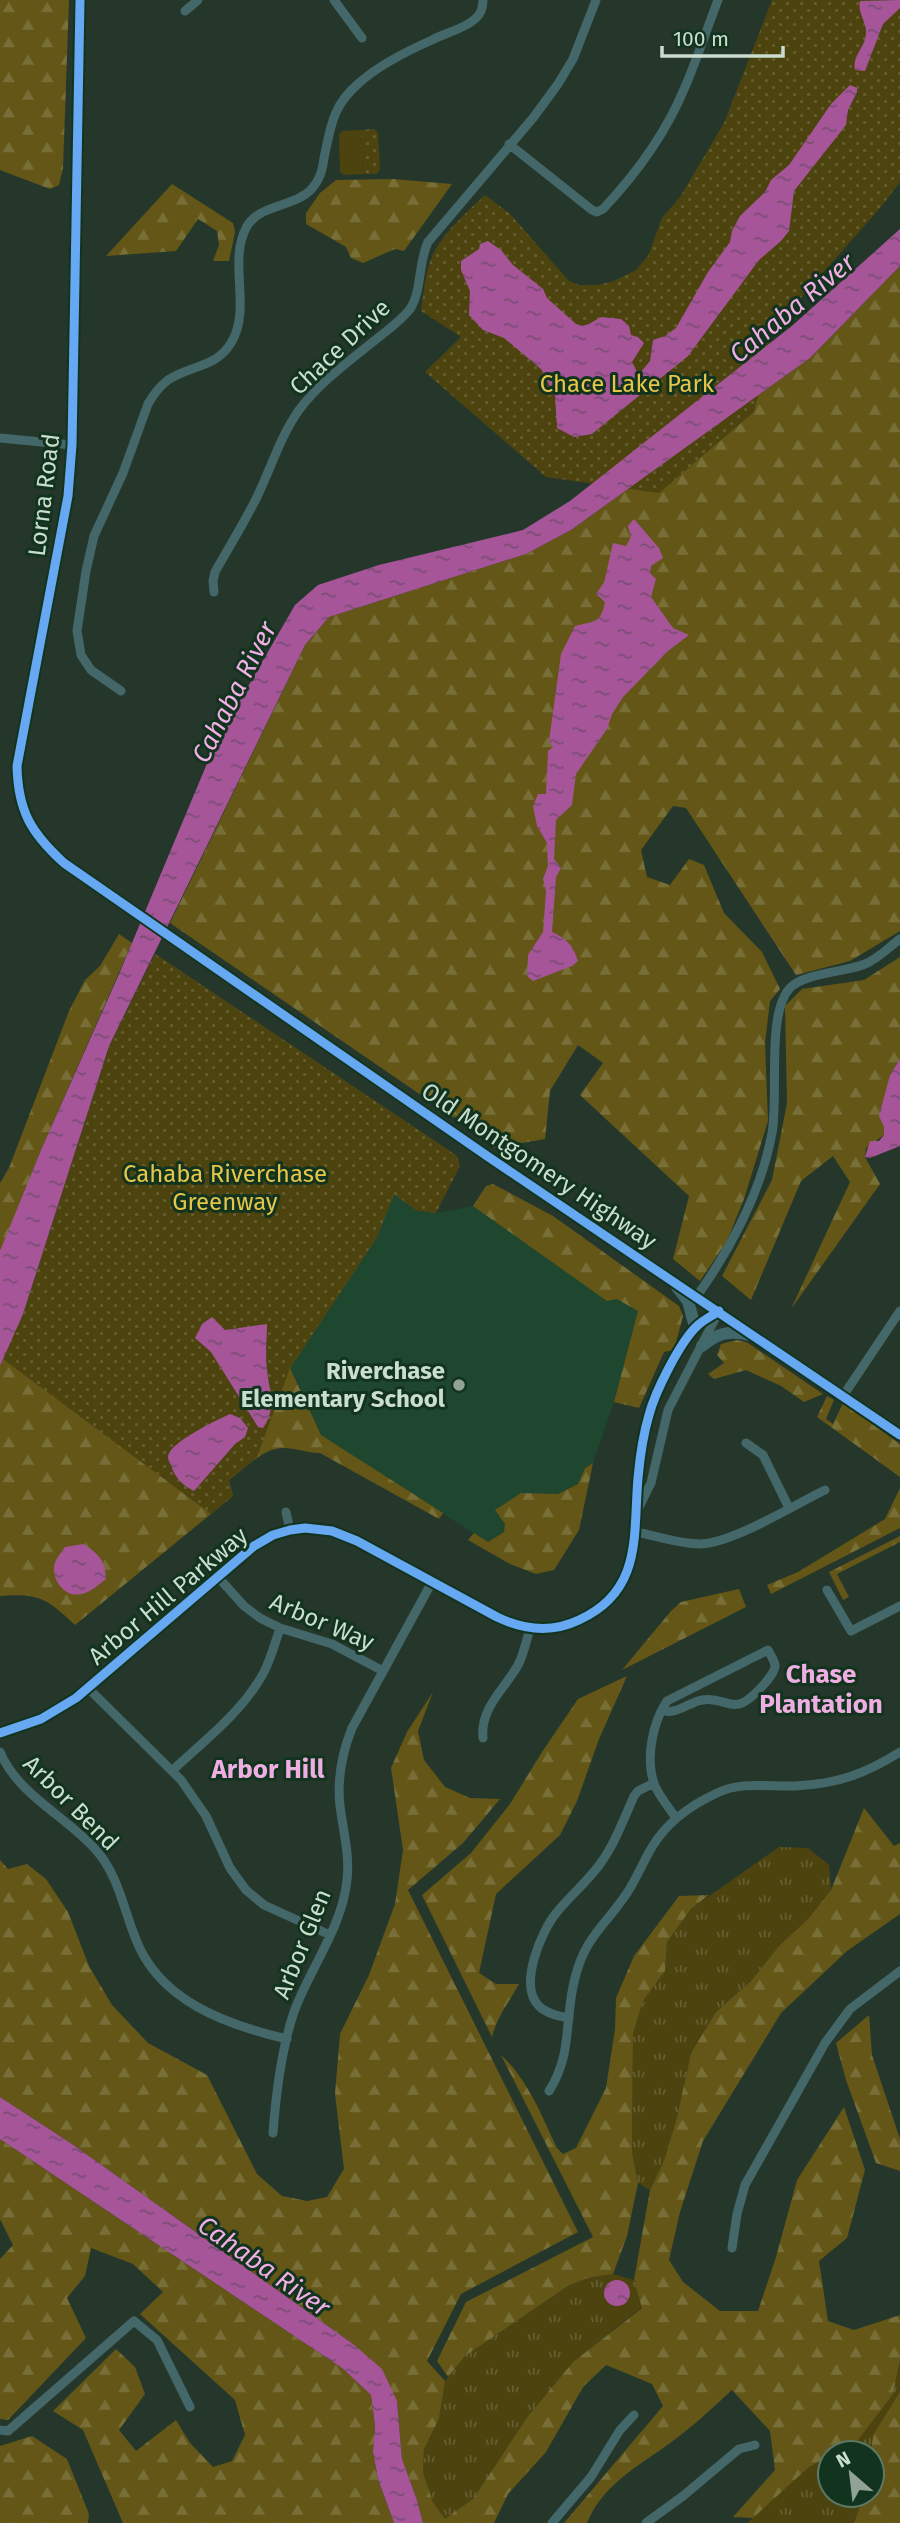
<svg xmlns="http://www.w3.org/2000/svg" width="900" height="2523" font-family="'Fira Sans',sans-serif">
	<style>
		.built { fill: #1f462e }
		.grass { fill: url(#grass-tufts) }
		.forest { fill: url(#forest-firs) }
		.park { fill: url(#park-dots) }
		.pitch { fill: #4d430f }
		.water { fill: url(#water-ripples) }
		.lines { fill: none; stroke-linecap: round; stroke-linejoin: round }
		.street { stroke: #446769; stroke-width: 9 }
		.secondary { stroke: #41696c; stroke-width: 12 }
		.cycleway-casing { stroke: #12341f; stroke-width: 13 }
		.cycleway { stroke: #66a8f1; stroke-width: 9 }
		.poi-dot { fill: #90a396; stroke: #12341f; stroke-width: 2.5 }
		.labels { text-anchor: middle; stroke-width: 6; stroke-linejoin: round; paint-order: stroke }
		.street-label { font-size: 24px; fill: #caddcf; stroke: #12341f }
		.park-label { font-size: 24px; fill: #e6c549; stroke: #12341f }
		.poi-label { font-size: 24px; font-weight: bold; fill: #caddcf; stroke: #12341f; text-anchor: end }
		.water-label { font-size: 26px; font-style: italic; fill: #f3aee5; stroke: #12341f }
		.neighbourhood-label { font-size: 26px; font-weight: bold; fill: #eeaee1; stroke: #12341f }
	</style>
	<defs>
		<pattern id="grass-tufts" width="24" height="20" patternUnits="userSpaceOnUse" patternTransform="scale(1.75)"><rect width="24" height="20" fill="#4d430f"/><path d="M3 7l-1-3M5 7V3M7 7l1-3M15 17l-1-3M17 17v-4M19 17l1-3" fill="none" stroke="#655e31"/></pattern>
		<pattern id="forest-firs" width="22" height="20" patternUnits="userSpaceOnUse" patternTransform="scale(1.75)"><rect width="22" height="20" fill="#635616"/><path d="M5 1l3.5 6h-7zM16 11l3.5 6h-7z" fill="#786e37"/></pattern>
		<pattern id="park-dots" width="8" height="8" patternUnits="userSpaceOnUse" patternTransform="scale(1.75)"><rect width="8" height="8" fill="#4d430f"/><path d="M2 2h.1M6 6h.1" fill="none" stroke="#655e31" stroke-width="1.8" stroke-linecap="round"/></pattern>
		<pattern id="water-ripples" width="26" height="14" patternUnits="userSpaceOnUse" patternTransform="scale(1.75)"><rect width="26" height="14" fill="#a55598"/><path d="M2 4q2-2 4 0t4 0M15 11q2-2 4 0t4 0" fill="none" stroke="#7b4d74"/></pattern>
	</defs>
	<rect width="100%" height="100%" fill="#25372b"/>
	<path class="built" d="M394 1193 416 1210 436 1213 473 1206 638 1311 614 1402 593 1463 585 1468 578 1484 558 1494 521 1493 496 1510 505 1524 504 1532 487 1542 321 1435 290 1368 377 1237Z"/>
	<path class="grass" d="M779 1847 808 1848 829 1865 831 1890 808 1919 779 1946 751 1981 716 2012 691 2053 677 2117 664 2161 650 2190 638 2183 632 2152 633 2033 643 2001 665 1971 667 1942 691 1909Z
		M613 2274 634 2280 642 2307 573 2362 528 2416 473 2499 445 2520 433 2502 423 2472 424 2449 439 2419 445 2381 465 2356 568 2286 588 2278Z
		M900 2358V2451L837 2453 855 2444Z
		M830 2456V2495H864L854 2523H747L809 2467Z"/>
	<path class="forest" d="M0 0H69L63 168 59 185 50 189 0 170Z
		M393 179 452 184 404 251 395 249 363 263 351 258 346 247 306 224V213L320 193 336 180Z
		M172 184 233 223 235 232 229 261H213L219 245 217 231 198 219 176 251 106 256Z
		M900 266V931L850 961 796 975 686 808 673 806 641 850 647 877 670 885 689 859 704 865 724 913 762 952 780 989 770 1001 765 1043 768 1121 744 1199 727 1241 700 1281 673 1259 689 1196 580 1095 603 1063 578 1045 550 1091 545 1139 494 1148 465 1118 453 1117 170 923 305 645 329 617 526 554 571 530 810 358Z
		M119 934 132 943 41 1150 0 1253V1183L9 1168 69 1011 85 980 100 966Z
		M155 954 457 1156 365 1107 273 1402 387 1157 436 1213 416 1210 394 1194 377 1237 290 1368 321 1435 443 1513 439 1519 320 1453C308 1453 292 1447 281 1448 261 1450 244 1469 229 1480L233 1496 75 1625C47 1599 40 1593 0 1596V1366L23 1314Z
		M900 957V1059L890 1075 884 1135 866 1148 865 1157 880 1184 791 1309 850 1182 833 1156 801 1181 751 1300 722 1276 772 1180 787 1103 785 1006 802 989 864 980Z
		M493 1184 553 1216 679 1306 683 1316 674 1350 664 1352 639 1408 614 1402 638 1311 617 1299 607 1301 473 1206 486 1186Z
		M737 1340 748 1343 823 1394 804 1402 781 1386 746 1370 714 1379 708 1374 724 1363 717 1355 721 1344Z
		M827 1396 834 1400 826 1419 833 1424 843 1403 900 1444V1477L817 1417Z
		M593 1463 579 1530 554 1570 536 1574 510 1564 468 1540 474 1533 488 1542 504 1532 505 1524 495 1510 521 1493 558 1494 578 1484 585 1468Z
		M900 1488V1528L771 1594 767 1585 798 1572 885 1519Z
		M900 1536V1542L837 1574 849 1597 843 1600 829 1572Z
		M739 1589 746 1607 622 1670 671 1611 681 1602Z
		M627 1676 599 1739 577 1801 560 1835 496 1894 479 1973 496 1984H519C509 2002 497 2017 492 2037L422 1895 471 1853 510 1804 542 1752 578 1699Z
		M433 1692 418 1731 424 1760 445 1787 470 1798 500 1799 463 1843 408 1890 578 2232 461 2294 427 2361 445 2381 439 2419 424 2449 423 2472 433 2502 445 2519 473 2499 528 2416 573 2362 642 2308 634 2280 650 2190 664 2161 677 2117 691 2053 716 2012 751 1981 779 1946 808 1919 831 1890 864 1808 894 1846 900 1843V1914L847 1951 781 2013 703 2141 680 2212 669 2260 683 2282 720 2311H758L776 2257 797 2180 844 2107 865 2170 847 2238 819 2261 828 2321 854 2330 900 2315V2359L893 2394 855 2444 837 2453H830V2456L809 2467 753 2518 733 2517 775 2470 770 2431 732 2390C714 2406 697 2423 678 2437 645 2463 604 2481 587 2523H564L663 2406 652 2384 606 2365 583 2387 546 2452 508 2494 494 2523H423L417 2500 402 2459 397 2401 353 2344 72 2144 0 2097V1860L8 1869 27 1864 46 1879 68 1912 89 1966 112 2005 148 2043 207 2075 257 2174 282 2196 307 2201 327 2197 344 2169 335 2094 340 2034 369 1975 395 1904 403 1850 391 1768 407 1732Z
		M709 1895 691 1909 667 1942 665 1971 643 2001 633 2033 632 2152 638 2183 627 2236 613 2274 588 2278 568 2286 465 2356 448 2377 437 2361 466 2302 593 2237 501 2055C528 2080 541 2114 557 2148L563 2154 576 2148 606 2088 615 2029 616 1998 634 1956 679 1896Z
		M869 2015 872 2055 900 2139V2171L876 2163 846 2080 836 2043Z
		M0 2139 342 2368 371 2395 375 2426 373 2452 378 2479 394 2523H123L83 2430 53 2411 116 2349 135 2367 145 2394 119 2430 136 2451 176 2420 190 2443 213 2467 232 2461 245 2435 235 2400 140 2314 163 2292 133 2264 91 2248 85 2276 67 2298 86 2338 8 2420 0 2419V2259L13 2245 0 2219Z
		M900 2392V2523H854L864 2495H872L871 2453 873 2435Z
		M32 2436 67 2459 89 2514 88 2523H0V2446Z"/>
	<path class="park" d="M772 0H900V182L881 207 775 327 754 412 659 493 546 477 425 372 461 337 421 311C424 292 425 270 434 252 446 230 467 212 485 195L510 214 569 281 579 285H598L614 281 636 270 648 256 662 218 680 197 724 123Z
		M374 129 378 133 380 169 377 174H363L361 130Z
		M155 954 457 1156 460 1166 436 1213 416 1210 394 1194 377 1237 290 1368 257 1457 229 1480 233 1496 211 1514 3 1359 23 1314 109 1046Z"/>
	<path class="pitch" d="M361 130 363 174 344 175 340 172 339 135 342 131Z"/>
	<path class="water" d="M900 0V8L883 24 865 71 855 70C852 55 865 48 866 34 867 22 857 13 860 1Z
		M850 85 857 88V92L848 110 846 125 794 191 789 231 781 241 759 260 688 356 592 434 574 437 557 428 555 396 541 369 504 338 483 330 469 315 470 291 461 270V261L479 249 480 244 488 241 501 250 513 265 543 289 547 298 576 324 582 326 589 324 601 317 621 319 629 326 631 335 638 337 644 343 632 362 637 372 640 373 650 361 653 340 665 336 676 328 708 272 730 242 732 231 740 216 765 192 771 180 789 165 831 104Z
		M900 229V266L810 358 571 530 526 554 329 617 305 645 109 1046 23 1314 0 1366V1251L41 1150 119 974 216 742 295 605 318 585 379 565 523 530 570 501 793 325Z
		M634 519 659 548 663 558 651 566 650 573 656 579 651 597 673 628 689 635 668 651 623 697 612 714 607 729 576 774 572 805 556 820 554 859 561 868 556 877 552 932C567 939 573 945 578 961L572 966 533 981 527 976 528 955 543 932 546 891 543 879 548 866 547 843 537 826 533 806 538 794H546L548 751 553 747 549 741 561 654 575 626C593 621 601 624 605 602L596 594 604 583 613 543 626 546 631 537 628 526Z
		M900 1059V1146L870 1158 865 1157 870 1141H879L884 1135V1127L879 1116 890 1075Z
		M212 1317 225 1330 267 1324C267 1339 265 1355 267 1369 269 1391 277 1408 263 1428L258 1427 211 1352 195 1338 202 1324Z
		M230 1414 240 1418 248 1428 245 1437 235 1444 194 1491C184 1486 176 1479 172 1468 171 1464 168 1461 168 1457 168 1443 217 1420 230 1414Z
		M83 1544C99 1554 105 1560 106 1579 99 1584 91 1592 82 1594 66 1598 53 1582 54 1567 55 1559 61 1553 65 1547Z
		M0 2097 72 2144 353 2344 382 2369 397 2401 402 2459 417 2500 423 2523H394L378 2479 373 2452 375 2426 371 2395 342 2368 0 2139Z
		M604 2293a13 13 0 1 1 26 0a13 13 0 1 1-26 0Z"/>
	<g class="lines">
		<path class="street" d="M334 0 362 38
			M185 11 198 0
			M509 144 592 210 597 212 603 209C637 173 666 133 685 87 697 59 707 29 718 0
			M0 438 72 445
			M214 592 213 581 215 572C229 547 244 523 257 497 271 468 280 437 299 410 319 383 348 362 374 341 386 331 400 322 410 309 422 291 418 263 428 242L533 118 558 84 573 59 596 0
			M121 691 91 670 81 655 77 631 86 571 94 536 123 473 148 404C153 395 160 386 168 380 190 365 216 368 231 343 252 309 228 263 246 228 260 201 301 209 316 183 321 176 323 167 324 158 331 126 332 106 359 83 379 65 407 51 432 40 445 33 464 29 475 19 481 14 483 7 483 0
			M697 1296C731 1248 761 1193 772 1133 779 1096 766 1013 790 988 804 973 846 972 865 964 878 959 889 947 900 939
			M843 1396 900 1311
			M746 1443 763 1455 789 1508
			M638 1509 651 1483 668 1410 718 1313
			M286 1512 290 1530
			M636 1532C657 1536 679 1544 701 1544 733 1543 794 1505 825 1490
			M218 1577 244 1606 260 1618 280 1628 332 1644 383 1671
			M827 1590 851 1631 900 1606
			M88 1688 181 1780 206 1816 230 1868 246 1890 264 1905 330 1935
			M662 1710C675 1716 689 1702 702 1700 718 1697 729 1707 739 1704 749 1702 776 1675 775 1665 774 1660 770 1654 768 1650L667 1701C652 1723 645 1761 655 1786 660 1797 669 1808 676 1818
			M0 1733 41 1719 76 1698 254 1546 273 1535 290 1530 305 1528 332 1531 357 1541 497 1617C524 1630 552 1633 579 1620 643 1591 633 1535 638 1478 640 1456 643 1435 649 1415 655 1392 680 1342 697 1326 703 1320 712 1316 719 1311
			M483 1738C480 1708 504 1690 518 1665 524 1654 526 1641 530 1629
			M0 1752C18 1795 66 1816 96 1850 118 1875 123 1907 135 1937 158 2001 227 2025 287 2039
			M173 1770C205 1740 241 1713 263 1674 271 1659 275 1643 280 1628
			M569 2018C559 2016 547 2014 539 2006 518 1986 541 1931 557 1912 571 1895 587 1882 600 1864 614 1845 624 1819 634 1796L638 1791 654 1783
			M549 2091C573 2054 564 2019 575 1978 585 1937 605 1926 627 1893 637 1878 643 1862 652 1847 667 1822 691 1805 717 1793 742 1781 768 1787 795 1786 837 1784 865 1774 900 1752
			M273 2133C276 2093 281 2050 294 2012 310 1968 342 1928 347 1880 350 1855 343 1830 340 1806 337 1779 342 1753 352 1728L432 1582
			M732 2248 737 2214 745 2185 825 2043 850 2009 900 1971
			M0 2430 8 2431 134 2321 157 2340 190 2407
			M552 2523 591 2477 620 2430 634 2415
			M646 2523 683 2496 739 2449 755 2445"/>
		<path class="secondary" d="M80 0 72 445 68 496 17 766C18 811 31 833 64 863L490 1158 900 1435
			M677 1287 688 1301 695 1327
			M702 1346C718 1333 729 1330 750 1335"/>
		<defs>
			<path id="cycleway" d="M80 0 72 445 68 496 17 766C18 811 31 833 64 863L490 1158 900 1435
				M0 1733 41 1719 76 1698 254 1546 273 1535 290 1530 305 1528 332 1531 357 1541 497 1617C524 1630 552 1633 579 1620 643 1591 633 1535 638 1478 640 1456 643 1435 649 1415 655 1392 680 1342 697 1326 703 1320 712 1316 719 1311"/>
		</defs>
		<use href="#cycleway" class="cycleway-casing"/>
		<use href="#cycleway" class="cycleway"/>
	</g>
	<circle class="poi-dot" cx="459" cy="1385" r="7"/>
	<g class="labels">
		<g class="street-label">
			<text transform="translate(340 347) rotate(-43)" y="8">Chace Drive</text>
			<text transform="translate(44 495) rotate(-83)" y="8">Lorna Road</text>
			<text transform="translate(539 1166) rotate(34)" y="8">Old Montgomery Highway</text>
			<text transform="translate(168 1596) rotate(-40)" y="8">Arbor Hill Parkway</text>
			<text transform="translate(322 1622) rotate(23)" y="8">Arbor Way</text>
			<text transform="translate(71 1803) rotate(45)" y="8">Arbor Bend</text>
			<text transform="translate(302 1944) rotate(-68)" y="8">Arbor Glen</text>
		</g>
		<g class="park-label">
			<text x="627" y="392">Chace Lake Park</text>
			<text x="225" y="1182">Cahaba Riverchase<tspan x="225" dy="28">Greenway</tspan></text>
		</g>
		<g class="poi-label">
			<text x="445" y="1379">Riverchase<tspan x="445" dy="28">Elementary School</tspan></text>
		</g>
		<g class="water-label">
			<text transform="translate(792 308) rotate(-40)" y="9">Cahaba River</text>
			<text transform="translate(234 692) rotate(-63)" y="9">Cahaba River</text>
			<text transform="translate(264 2266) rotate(35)" y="9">Cahaba River</text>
		</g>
		<g class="neighbourhood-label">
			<text x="821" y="1683">Chase<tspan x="821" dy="30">Plantation</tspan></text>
			<text x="268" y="1778">Arbor Hill</text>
		</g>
	</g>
	<g transform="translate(851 2474) rotate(332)"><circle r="33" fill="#12341f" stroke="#5c7865" stroke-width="2"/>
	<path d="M0-5L12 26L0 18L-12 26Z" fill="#90a396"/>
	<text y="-10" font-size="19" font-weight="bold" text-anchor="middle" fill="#caddcf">N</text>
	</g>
	<path d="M662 46v10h121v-10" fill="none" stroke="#caddcf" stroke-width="3.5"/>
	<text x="673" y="46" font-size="21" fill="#caddcf" stroke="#12341f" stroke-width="5" paint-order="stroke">100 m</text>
</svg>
